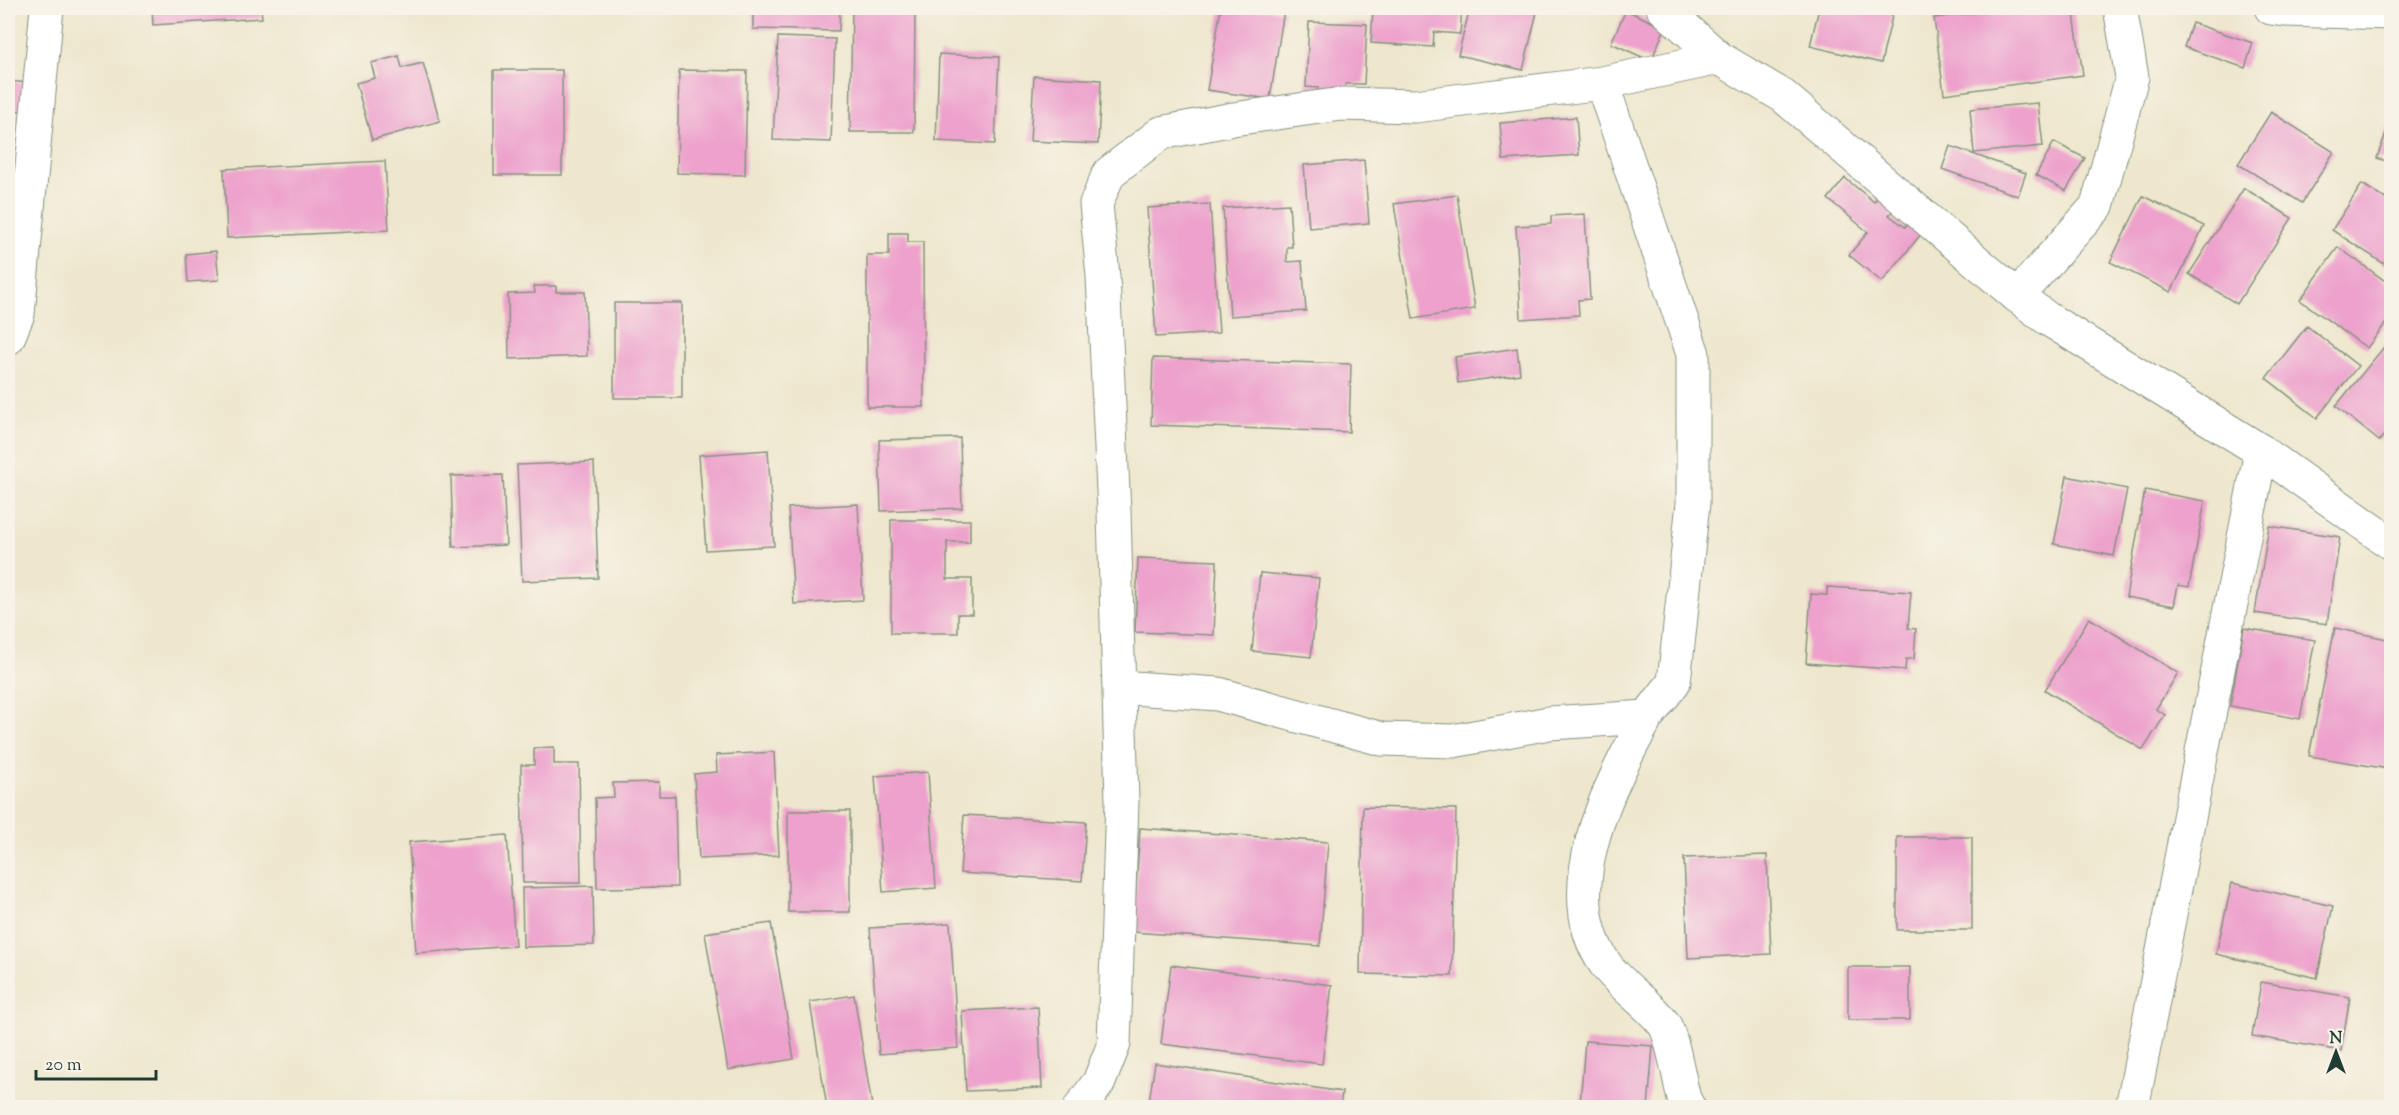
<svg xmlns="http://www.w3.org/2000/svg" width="2399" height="1115" font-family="'Sorts Mill Goudy',serif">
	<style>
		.building { fill: #eda1cc }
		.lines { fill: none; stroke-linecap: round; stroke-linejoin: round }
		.minor-casing { stroke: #869280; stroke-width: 35 }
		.tertiary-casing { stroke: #869280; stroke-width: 35 }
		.minor { stroke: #fff; stroke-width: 33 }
		.tertiary { stroke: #fff; stroke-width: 33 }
	</style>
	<rect width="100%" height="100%" fill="#f7f3e8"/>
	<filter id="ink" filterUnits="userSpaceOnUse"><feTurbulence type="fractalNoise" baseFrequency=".0167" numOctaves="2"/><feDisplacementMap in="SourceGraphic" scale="12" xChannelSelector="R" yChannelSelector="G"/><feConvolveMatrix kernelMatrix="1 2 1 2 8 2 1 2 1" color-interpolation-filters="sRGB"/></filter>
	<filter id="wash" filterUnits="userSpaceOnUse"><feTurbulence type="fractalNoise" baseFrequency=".008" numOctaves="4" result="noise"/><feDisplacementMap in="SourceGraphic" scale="24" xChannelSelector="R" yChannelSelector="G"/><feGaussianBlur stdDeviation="1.35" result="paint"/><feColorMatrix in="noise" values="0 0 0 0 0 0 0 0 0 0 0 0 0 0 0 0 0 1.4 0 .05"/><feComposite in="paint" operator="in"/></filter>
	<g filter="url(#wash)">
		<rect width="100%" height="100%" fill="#eee7cd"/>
		<g id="blocks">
			<path class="building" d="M152 8H261L262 18 153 25Z
				M753 8H840L839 31 753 29Z
				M852 8H915L914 132H850Z
				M1221 8 1284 10 1270 99 1207 90Z
				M1373 8H1462L1460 34 1434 32 1433 47 1371 43Z
				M1470 8H1538L1523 70 1458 55Z
				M1819 8H1894L1881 63 1810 46Z
				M2009 8H2073L2083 75 1944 94 1934 18Z
				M1626 10 1665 28 1651 61 1611 43Z
				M1309 22 1367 24 1364 84H1345V93L1318 92V88L1306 87Z
				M2192 23 2253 43 2245 68 2184 47Z
				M778 37 835 39 831 142 773 140Z
				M939 54 999 57 995 144 936 141Z
				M399 56 402 68 423 63 440 121 372 140 356 83 375 78 371 63Z
				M494 70H562V175H494Z
				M679 70 747 71 745 175 677 173Z
				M1034 76 1101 80 1098 144 1030 141Z
				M8 81 29 83 25 111 8 110Z
				M2038 103 2043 146 1974 153 1970 109Z
				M2271 112 2334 152 2302 203 2238 164Z
				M2392 116V163L2377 158Z
				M1576 117 1579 155 1503 160 1500 123Z
				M2054 142 2085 158 2066 191 2036 175Z
				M1950 146 2026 173 2018 196 1942 169Z
				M1364 160 1369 223 1309 228 1304 165Z
				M385 161 389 230 227 238 224 169Z
				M1845 178 1874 202 1884 191 1899 204 1889 215 1905 227 1913 217 1926 228 1882 282 1849 255 1868 232 1828 199Z
				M2362 184 2392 203V269L2332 230Z
				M2244 188 2292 218 2237 304 2189 274Z
				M1457 195 1475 309 1413 319 1394 204Z
				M2143 196 2204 226 2171 292 2110 262Z
				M1210 204 1219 333 1156 337 1147 208Z
				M1289 204 1292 247H1287V262L1302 261 1306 311 1230 316 1223 208Z
				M1585 214 1590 299 1578 300 1579 315 1521 319 1516 226 1551 224V216Z
				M889 233H908V242H923L924 407H867V255H889Z
				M2338 247 2392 286V315L2367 348 2300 300Z
				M216 251 219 280 188 282 186 254Z
				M534 286H556V292H585L587 356 509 359 508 294 535 293Z
				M614 303H682V398H614Z
				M2307 326 2358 366 2317 418 2266 378Z
				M2392 337V426L2379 441 2336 406Z
				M1517 348 1520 374 1458 383 1455 357Z
				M1153 358 1351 364 1349 432 1151 425Z
				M960 438 962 508 881 511 879 440Z
				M768 450 774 546 706 550 699 455Z
				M594 462 598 578 522 581 517 465Z
				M503 475 506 545 453 547 451 476Z
				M2067 476 2127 489 2114 556 2054 544Z
				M2145 490 2205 501 2189 587 2178 585 2174 606 2126 597Z
				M858 504 863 600 794 604 788 508Z
				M891 520H970V542H947V579H972V614H958V633H891Z
				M2269 526 2340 537 2327 624 2255 613Z
				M1138 558 1217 561 1214 635 1135 632Z
				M1260 573 1319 578 1311 657 1252 651Z
				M1827 587 1911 592 1908 628 1916 629 1914 659H1906L1905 670 1806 663 1811 594 1827 595Z
				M2089 618 2178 673 2156 709 2165 715 2143 750 2045 690Z
				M2244 628 2315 640 2300 719 2230 706Z
				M2335 628 2392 640 2389 769 2309 756Z
				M554 747V764H579L581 883H523L521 765H534V748Z
				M774 752 779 855 699 859 694 774 717 772 716 755Z
				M928 772 936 888 883 892 875 776Z
				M659 782V796H675L677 887 597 888 595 798 614 797 613 783Z
				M1363 807 1456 809 1452 976 1360 974Z
				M788 811H850V912H788Z
				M964 815 1086 822 1082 881 960 873Z
				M1140 828 1328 842 1320 946 1133 932Z
				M507 835 515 946 416 953 409 842Z
				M1897 837H1972V930H1897Z
				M1767 855 1771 954 1688 958 1684 858Z
				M2232 883 2333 906 2317 978 2216 954Z
				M593 886 594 945 523 947 522 888Z
				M771 923 794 1059 728 1070 705 933Z
				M950 923 958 1048 879 1054 870 928Z
				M1171 965 1332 985 1322 1064 1161 1044Z
				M1848 967H1910V1020H1848Z
				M2261 982 2350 997 2341 1051 2252 1036Z
				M854 995 872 1106 827 1108 810 1002Z
				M1038 1007 1042 1088 966 1091 962 1011Z
				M1585 1041 1653 1046 1648 1108 1580 1105Z
				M1155 1063 1342 1092 1340 1108H1148Z"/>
		</g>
	</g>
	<g filter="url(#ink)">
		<use href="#blocks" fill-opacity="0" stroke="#869280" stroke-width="1.5"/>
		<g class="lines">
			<defs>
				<path id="minor" d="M2271 8 2285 10 2392 13
					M2017 296 2097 206 2132 77 2120 8
					M8 338 18 314 47 8
					M1119 687 1218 694 1382 739 1453 741 1549 723 1647 717 1674 682 1693 503V354L1602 83
					M1647 717C1610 784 1553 892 1606 965 1622 987 1647 1002 1664 1024 1672 1035 1680 1083 1684 1099L1689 1108
					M1080 1108 1099 1082 1114 1044 1122 801 1114 512 1103 276 1096 204 1109 173 1161 133 1233 119 1342 104 1415 106 1602 83 1719 58
					M2132 1108 2261 451"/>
				<path id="tertiary" d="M1663 8 1719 58 1783 96 2017 296 2048 319 2261 451 2392 544"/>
			</defs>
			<use href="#minor" class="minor-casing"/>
			<use href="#tertiary" class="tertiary-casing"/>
			<use href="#minor" class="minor"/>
			<use href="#tertiary" class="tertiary"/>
		</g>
	</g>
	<rect width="2399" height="1115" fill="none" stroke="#f7f3e8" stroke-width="30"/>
	<g transform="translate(2336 1052)" stroke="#f7f3e8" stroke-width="4.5" paint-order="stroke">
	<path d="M0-4.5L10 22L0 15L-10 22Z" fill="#1f3d34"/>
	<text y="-9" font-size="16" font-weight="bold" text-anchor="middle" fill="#1f3d34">N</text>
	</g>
	<path d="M36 1070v9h120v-9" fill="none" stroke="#1f3d34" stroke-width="3"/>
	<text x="45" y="1070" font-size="18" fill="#1f3d34" stroke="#f7f3e8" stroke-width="4.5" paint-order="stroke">20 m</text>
</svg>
